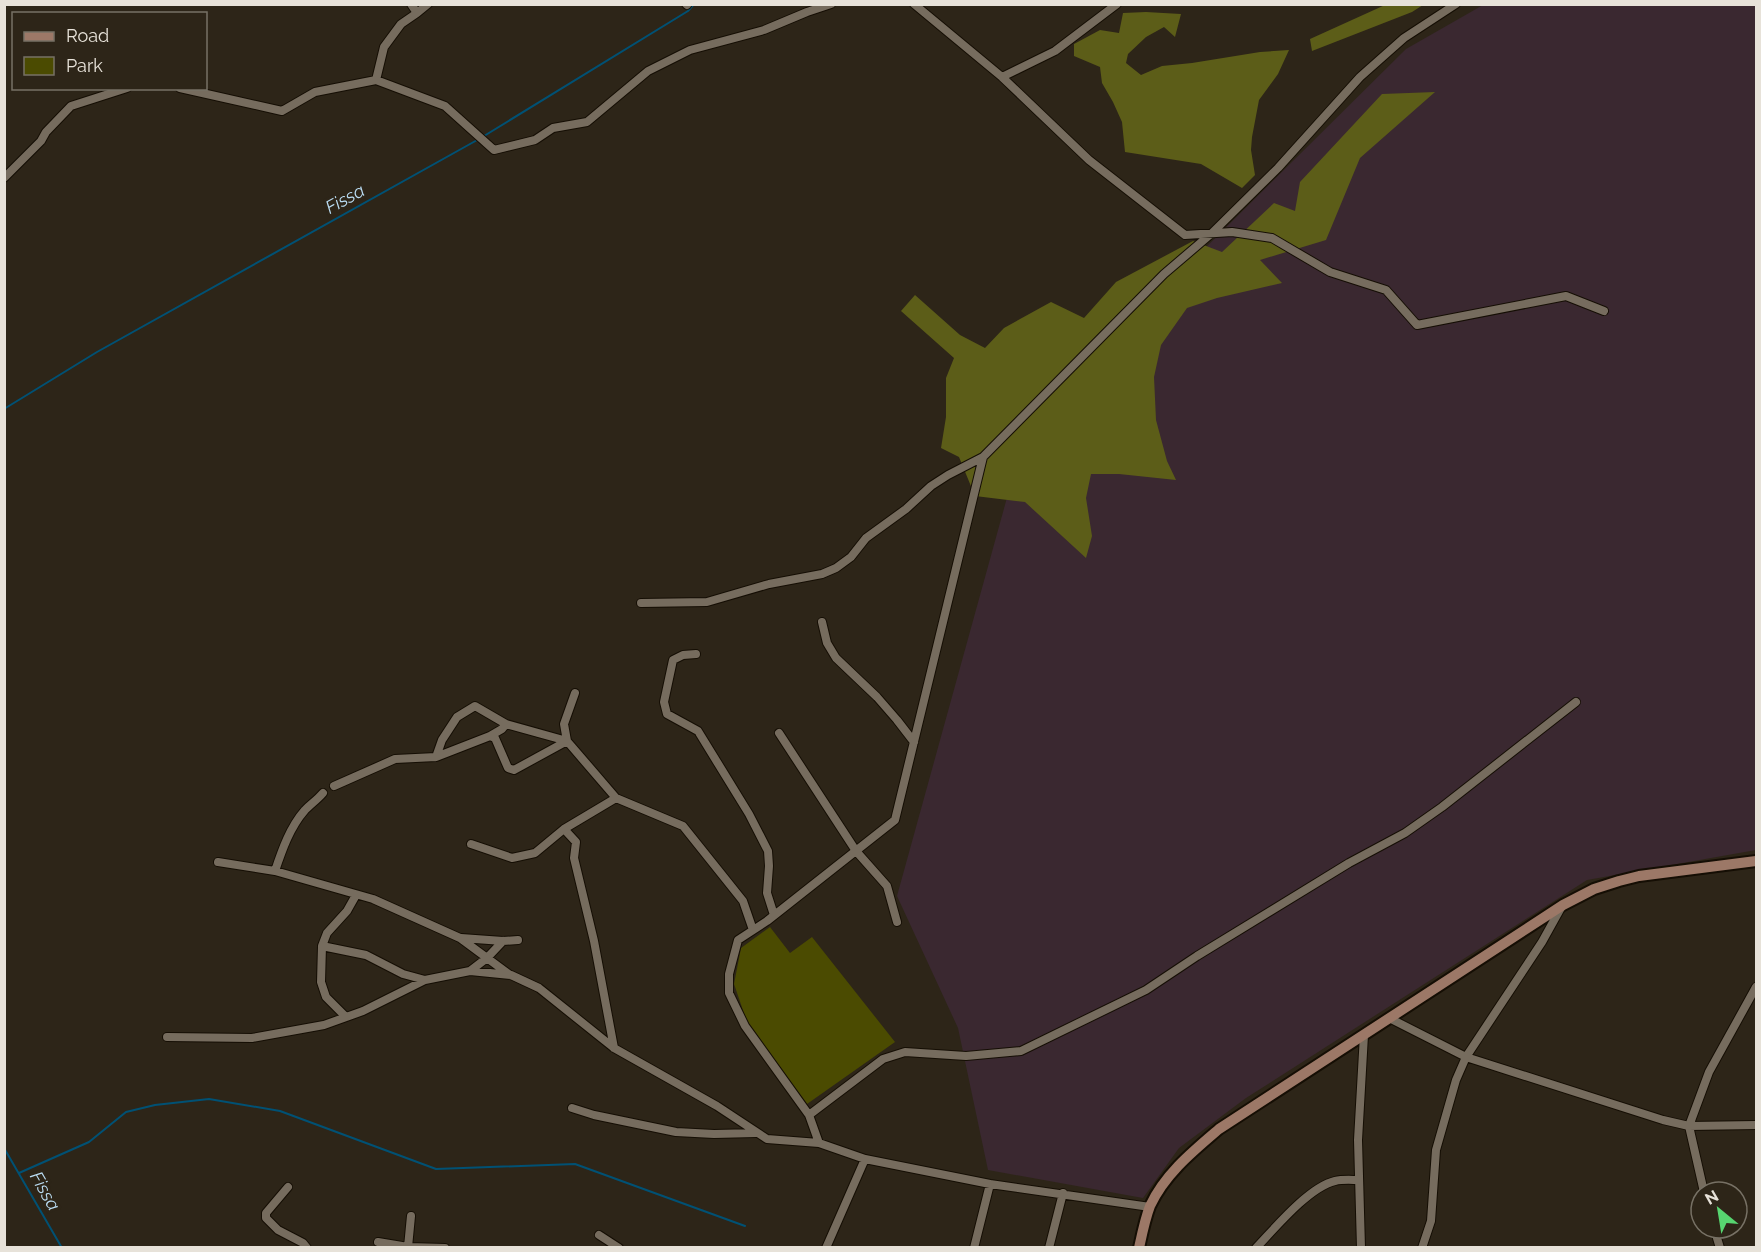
<svg xmlns="http://www.w3.org/2000/svg" width="1761" height="1252" font-family="Raleway,sans-serif">
	<style>
		.commercial { fill: #3a2830 }
		.green { fill: #4b4b01 }
		.forest { fill: #5c5d18 }
		.lines { fill: none; stroke-linecap: round; stroke-linejoin: round }
		.stream { stroke: #005174; stroke-width: 2 }
		.minor-casing { stroke: #150e04; stroke-width: 10 }
		.secondary-casing { stroke: #150e04; stroke-width: 14 }
		.minor { stroke: #766c5e; stroke-width: 8 }
		.secondary { stroke: #9c7867; stroke-width: 10 }
		.labels { text-anchor: middle; stroke-width: 6; stroke-linejoin: round; paint-order: stroke }
		.water-label { font-size: 18px; font-style: italic; fill: #badcf2; stroke: #2d2518 }
	</style>
	<rect width="100%" height="100%" fill="#2d2518"/>
	<path class="commercial" d="M1483 5H1756V850L1587 880 1246 1098 1179 1148 1143 1198 988 1170 958 1028 897 896 1016 465 1175 278 1406 49Z"/>
	<path class="green" d="M770 927 790 953 812 937 895 1042 807 1104 747 1022 734 984 741 948Z"/>
	<path class="forest" d="M1385 5H1423L1412 12 1312 51 1310 39Z
		M1146 12 1181 14 1175 37 1164 27 1146 37 1128 54 1126 63 1141 75 1162 66 1192 63 1260 52 1289 50 1278 74 1259 100 1252 137 1251 150 1255 175 1242 188 1201 164 1125 152 1122 122 1113 102 1102 83 1100 67 1074 56V44L1100 30 1119 33 1123 13Z
		M1435 92 1360 158 1326 240 1260 260 1282 283 1217 298 1187 308 1161 345 1154 377 1156 420 1167 461 1176 480 1119 474H1091L1086 498 1092 536 1086 558 1025 502 975 496 959 457 941 448 946 417V378L954 358 901 311 915 295 960 335 985 348 1004 328 1051 302 1084 318 1116 282 1193 241 1222 252 1274 203 1295 211 1300 182 1382 94Z"/>
	<g class="lines">
		<path class="stream" d="M484 136 688 11 694 4
			M4 409 97 352 479 139
			M4 1148 62 1248
			M19 1173 89 1142 126 1112 155 1105 209 1099 280 1111 436 1169 575 1164 745 1226"/>
		<defs>
			<path id="minor" d="M686 4 687 5
				M914 4 1002 77 1089 160 1185 235 1232 232 1272 238 1330 272 1386 290 1417 325 1566 296 1604 311
				M417 13 428 4
				M1002 77 1055 51 1117 4
				M376 80 384 47 401 24 417 13 411 4
				M180 88 282 111 315 92 376 80 445 106 494 150 535 140 553 128 587 122 648 71 690 50 764 30 807 12 831 4
				M4 178 41 141 46 132 71 106 127 88
				M641 603 707 602 769 584 822 574 836 568 851 557 866 538 906 509 931 486 948 475 983 457
				M822 622 827 643 836 658 877 697 897 720 914 742
				M696 654 683 655 673 660 664 702 667 714 698 731 749 814 768 851 769 866 767 893 774 915
				M575 693 564 724 567 741 616 798 683 826 743 901 753 930
				M779 733 856 851 887 886 897 922
				M490 736 502 729 506 724 567 741
				M436 757 490 736 495 738 508 768 514 770 567 741
				M334 786 395 759 436 757 442 740 457 717 475 706 506 724
				M564 829 576 842 574 858 594 941 614 1048
				M471 844 512 858 535 853 564 829 616 798
				M218 862 275 871 373 899 460 938 510 975
				M275 871C282 850 290 827 305 810 311 804 318 799 323 793
				M461 938 503 941 518 940
				M322 946 366 955 403 974 425 980
				M470 971 487 958 503 941
				M346 1017 326 997 321 982 322 946 327 933 347 911 356 895
				M1389 1018 1466 1057 1663 1120 1689 1126 1756 1125
				M167 1037 252 1038 324 1025 363 1011 425 980 470 971 511 975 539 988 614 1048 717 1106 767 1139 819 1143 865 1159 990 1184 1150 1207
				M572 1108 594 1115 676 1132 714 1134 756 1133
				M809 1115 883 1059 905 1052 966 1056 1021 1051 1146 990 1197 956 1349 863 1405 833 1442 807 1576 702
				M819 1143 809 1115 745 1026 729 993V974L738 940 767 921 895 820 983 457 1164 274 1212 233 1278 168 1360 77 1404 38 1456 4
				M288 1187 266 1213V1218L278 1230 303 1243 307 1248
				M1704 1192 1689 1126 1709 1072 1756 987
				M1714 1228 1720 1248
				M599 1235 619 1248
				M378 1242 408 1247 445 1248
				M408 1247 411 1216
				M826 1248 865 1159
				M974 1248 990 1184
				M1049 1248 1063 1193
				M1256 1248C1275 1228 1309 1187 1335 1181 1343 1179 1352 1180 1359 1180
				M1361 1248 1358 1140 1364 1035
				M1422 1248 1431 1221 1436 1150 1456 1080 1466 1057 1542 942 1562 906"/>
			<path id="secondary" d="M1139 1248C1142 1234 1145 1219 1150 1206 1165 1174 1192 1152 1219 1129L1563 905 1594 889 1619 881 1639 876 1756 861"/>
		</defs>
		<use href="#minor" class="minor-casing"/>
		<use href="#secondary" class="secondary-casing"/>
		<use href="#minor" class="minor"/>
		<use href="#secondary" class="secondary"/>
	</g>
	<g class="labels">
		<g class="water-label">
			<text transform="translate(345 199) rotate(-29)" y="6">Fissa</text>
			<text transform="translate(45 1191) rotate(60)" y="6">Fissa</text>
		</g>
	</g>
	<rect width="1761" height="1252" fill="none" stroke="#e7e2d9" stroke-width="12"/>
	<rect x="12" y="12" width="195" height="78" fill="#2d2518" stroke="#777165" stroke-width="1.5"/>
	<rect x="24" y="32" width="30" height="9" fill="#9c7867" stroke="#777165" stroke-width="1.5"/>
	<text x="66" y="42" font-size="18" fill="#e7e2d9">Road</text>
	<rect x="24" y="57" width="30" height="18" fill="#4b4b01" stroke="#777165" stroke-width="1.5"/>
	<text x="66" y="72" font-size="18" fill="#e7e2d9">Park</text>
	<g transform="translate(1719 1210) rotate(330)"><circle r="28" fill="#2d2518" stroke="#777165" stroke-width="1.5"/>
	<path d="M0-4.5L10 22L0 15L-10 22Z" fill="#57d570"/>
	<text y="-9" font-size="16" font-weight="bold" text-anchor="middle" fill="#e7e2d9">N</text>
	</g>
</svg>
